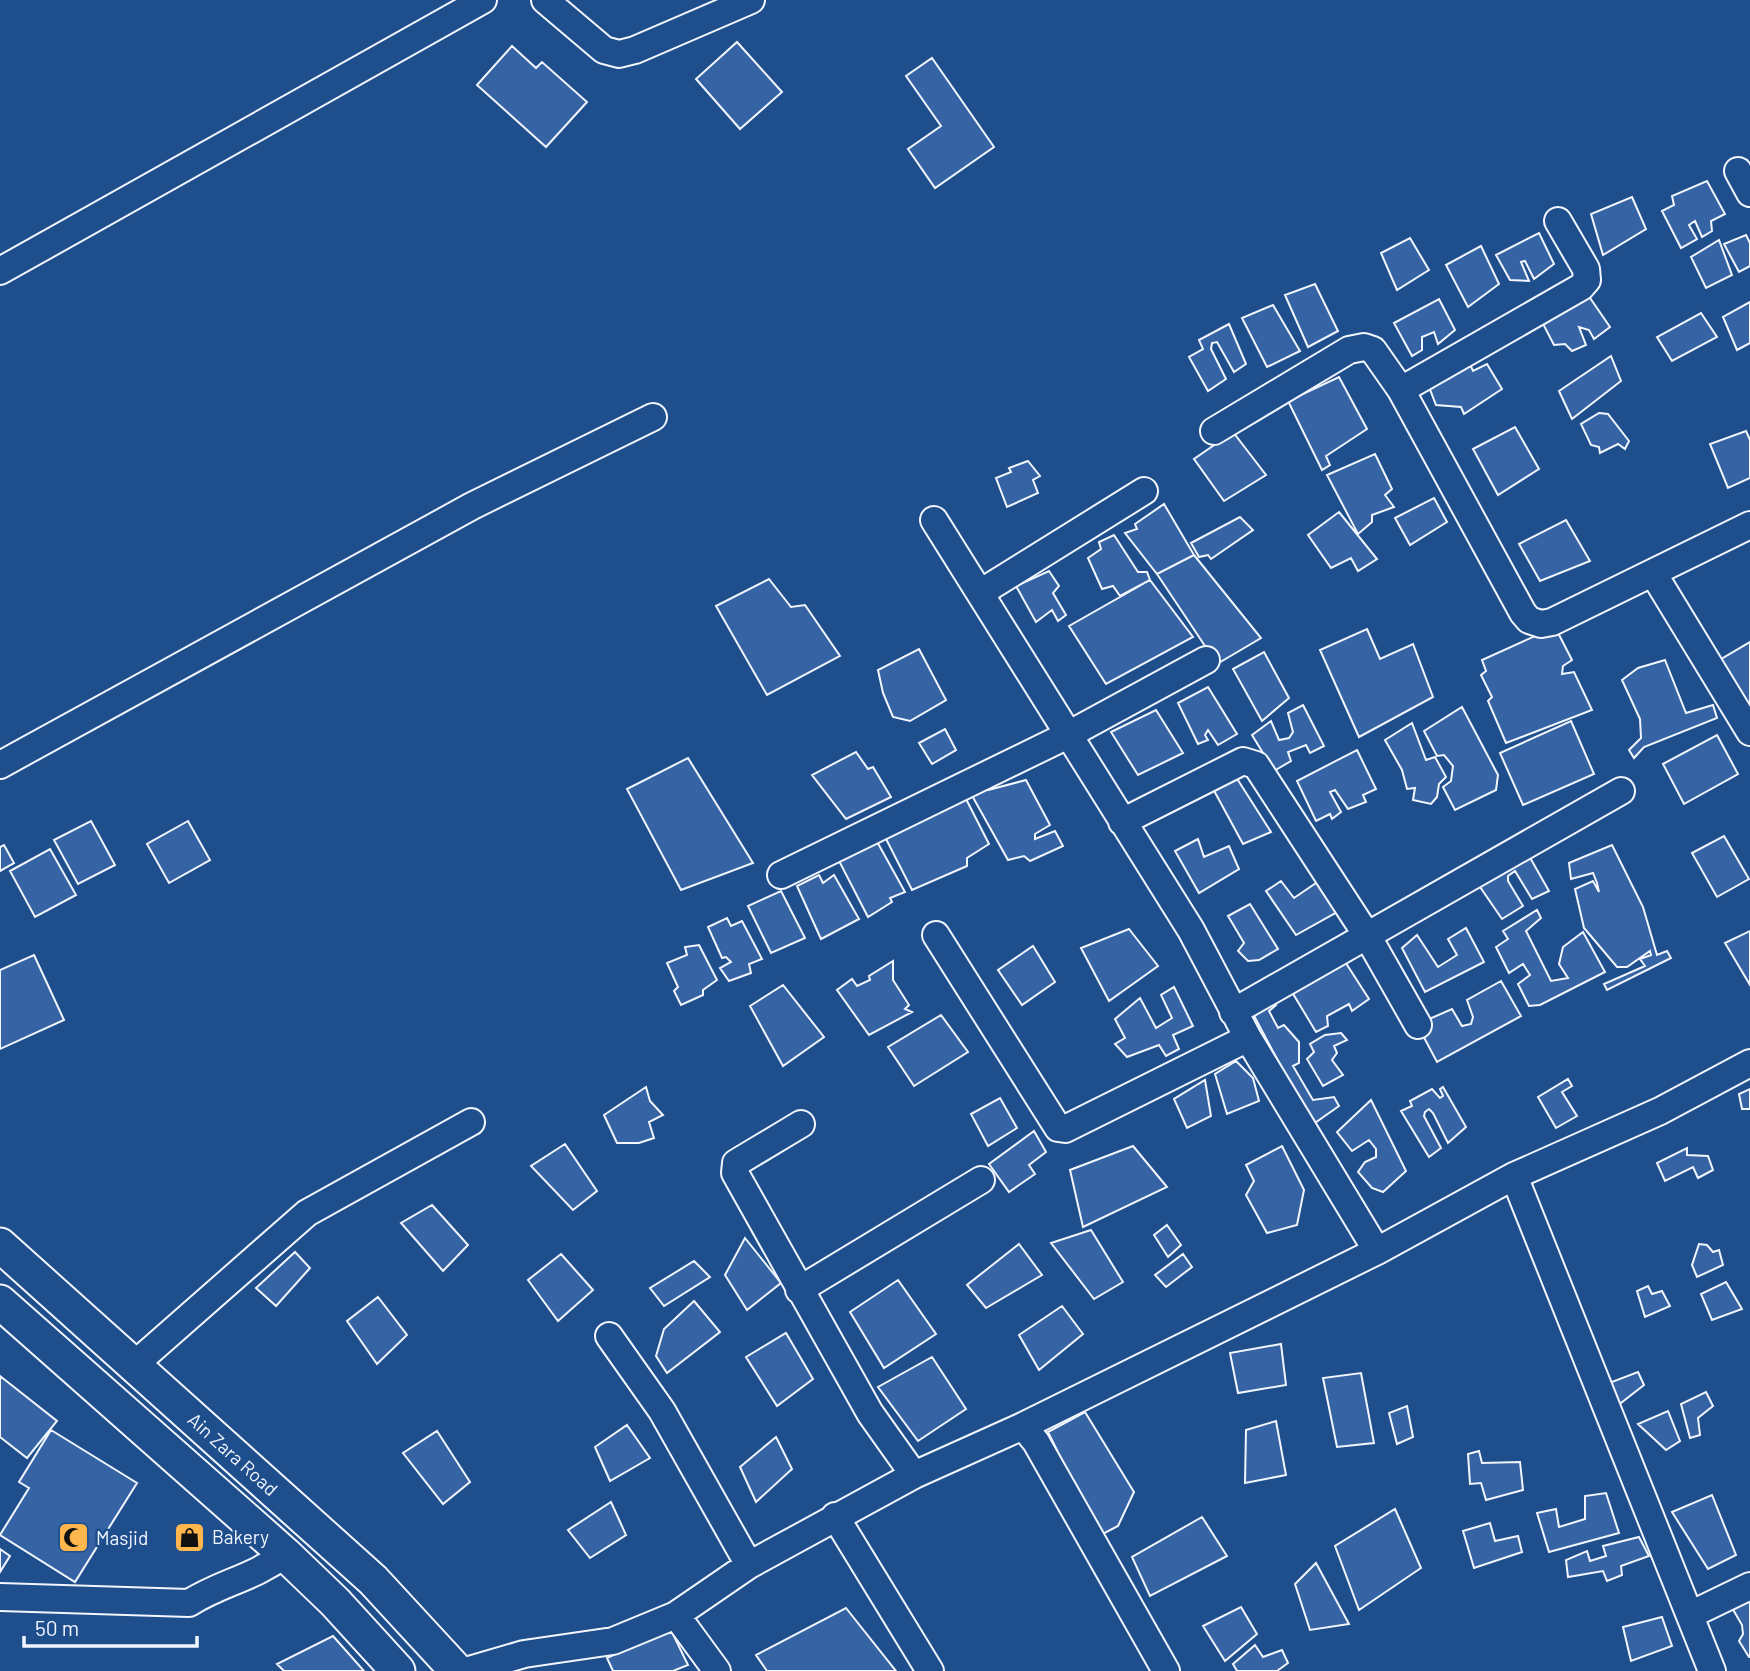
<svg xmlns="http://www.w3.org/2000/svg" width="1750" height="1671" font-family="Barlow,sans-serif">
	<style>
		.building { fill: #3563a3; stroke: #f2f6ff; stroke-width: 2 }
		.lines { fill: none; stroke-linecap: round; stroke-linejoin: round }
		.minor-casing { stroke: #f2f6ff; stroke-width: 30 }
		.major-casing { stroke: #f2f6ff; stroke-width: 37 }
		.minor { stroke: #1f4e8c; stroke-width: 26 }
		.major { stroke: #1f4e8c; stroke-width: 33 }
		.labels { text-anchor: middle; stroke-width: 5; stroke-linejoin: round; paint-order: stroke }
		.street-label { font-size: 19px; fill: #f2f6ff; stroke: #1f4e8c }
		.poi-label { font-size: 19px; fill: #f2f6ff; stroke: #1f4e8c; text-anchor: start }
	</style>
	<rect width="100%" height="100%" fill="#1f4e8c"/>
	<path class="building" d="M737 42 782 92 740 129 696 79Z
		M512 46 536 68 542 62 587 102 546 147 477 85Z
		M932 58 994 147 935 188 908 149 941 126 906 76Z
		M1707 181 1725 214 1711 221 1712 231 1702 237 1695 221 1689 225 1697 239 1681 248 1662 211 1674 205 1672 196Z
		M1632 197 1646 229 1603 255 1591 214Z
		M1539 233 1554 264 1534 279 1525 261 1521 262 1529 281 1510 280 1496 255Z
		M1746 235 1750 243V266L1739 272 1724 244Z
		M1410 238 1429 270 1397 290 1381 253Z
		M1719 240 1732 275 1706 288 1691 257Z
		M1481 246 1499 284 1468 307 1446 265Z
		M1315 284 1338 331 1308 347 1285 295Z
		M1588 295 1610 327 1594 339 1589 330 1579 327 1586 345 1572 351 1565 344 1554 345 1542 322Z
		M1439 299 1455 330 1438 344 1434 332 1422 337V350L1412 356 1394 323Z
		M1750 302V343L1737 350 1723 317Z
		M1273 305 1300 351 1267 367 1242 318Z
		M1701 313 1717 337 1672 361 1657 337Z
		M1229 324 1246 364 1234 372 1217 342 1212 343 1211 349 1226 379 1208 391 1189 357 1203 349 1199 340Z
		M1611 356 1621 381 1572 419 1559 391Z
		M1468 360 1473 371 1487 364 1502 389 1464 414 1461 407 1436 405 1426 379 1451 377 1450 371Z
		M1339 377 1367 429 1326 456 1330 465 1322 470 1288 401Z
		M1599 413 1608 414 1629 441 1625 449 1618 444 1600 453 1599 447 1591 445 1581 424Z
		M1515 427 1539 469 1498 495 1473 449Z
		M1746 431 1750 440V478L1728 488 1710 444Z
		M1233 432 1266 475 1224 501 1194 459Z
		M1375 454 1392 489 1385 495 1394 507 1372 515V522L1358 534 1327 475Z
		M1028 461 1040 476 1033 480 1038 493 1007 507 996 478 1011 472 1009 468Z
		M1434 498 1447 522 1410 545 1395 518Z
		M1164 504 1194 555 1157 574 1125 533 1137 529 1135 524Z
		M1339 512 1377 559 1358 571 1351 558 1331 568 1308 535Z
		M1240 517 1253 530 1211 559 1208 555 1199 557 1191 543Z
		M1566 520 1590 561 1540 581 1519 544Z
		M1114 535 1138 572H1147L1150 580 1120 596 1113 586 1102 589 1088 558 1101 549 1099 542Z
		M1194 555 1261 638 1217 664 1157 574Z
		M1049 571 1059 586 1053 593 1066 615 1058 621 1052 610 1036 622 1016 586Z
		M769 579 791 607 805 605 840 656 767 695 716 606Z
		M1150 580 1193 637 1106 684 1069 626Z
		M1555 627 1572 660 1563 666 1562 674 1574 672 1592 710 1506 743 1488 701 1492 697 1481 675 1486 671 1482 660Z
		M1367 629 1380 659 1413 644 1433 697 1359 737 1320 650Z
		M1750 642V718L1716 662Z
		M919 649 946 700 910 721 893 717 883 693 878 670Z
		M1264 652 1289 698 1262 721 1233 669Z
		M1665 660 1686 713 1713 705 1717 718 1644 747 1634 758 1629 750 1641 738 1640 719 1622 680 1638 668Z
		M1208 687 1237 734 1218 745 1208 730 1205 735 1208 740 1198 744 1178 703Z
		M1303 705 1324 746 1310 753 1306 745 1288 752 1291 761 1274 771 1252 735 1271 721 1279 740 1289 738 1293 732 1288 713Z
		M1462 707 1498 775 1496 790 1455 810 1443 787 1451 781 1453 766 1444 755 1437 756 1424 731Z
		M1156 710 1183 753 1138 775 1111 732Z
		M1571 721 1594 774 1523 805 1500 753Z
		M1412 723 1426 760 1435 757 1446 777 1439 784 1437 797 1431 804 1413 800 1415 788 1407 789 1402 770 1385 740Z
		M945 729 956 750 932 764 919 743Z
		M1717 735 1738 774 1684 804 1663 764Z
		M1357 750 1376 789 1363 795 1366 802 1348 809 1335 790 1330 792 1341 812 1332 819 1330 814 1316 821 1297 781Z
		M856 752 868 769 873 767 891 797 846 819 812 775Z
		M688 758 753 863 681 890 627 789Z
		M1236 777 1271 832 1243 844 1212 787Z
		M1026 780 1050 825 1035 834V839L1055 831 1063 846 1030 861 1024 856 1008 860 970 792 985 785 988 790Z
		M964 795 989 844 967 858V866L912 890 883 833Z
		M91 821 115 865 78 884 54 840Z
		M188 821 210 860 169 883 147 844Z
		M1724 836 1749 879 1717 897 1692 853Z
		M875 838 905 892 890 898 892 902 868 917 838 859Z
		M1198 839 1204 857 1229 846 1239 869 1199 893 1175 851Z
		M4 845 14 863 0 871V847Z
		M1612 845 1643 907 1657 955 1667 951 1671 958 1607 990 1604 984 1645 966 1640 959 1651 955 1650 951 1627 967H1617L1584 928 1575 889 1593 881 1599 892 1597 883 1593 873 1571 879 1569 863Z
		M50 849 76 895 35 917 10 871Z
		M1528 854 1549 891 1532 899 1515 871 1508 876V881L1523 906 1502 919 1478 884Z
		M819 875 823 883 834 875 859 919 821 939 797 886Z
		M1281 881 1294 898 1319 881 1337 912 1296 935 1266 891Z
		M781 891 805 938 771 953 748 906Z
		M1250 904 1278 949 1259 960 1248 961 1238 951 1244 943 1228 916Z
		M1537 910 1541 918 1526 931 1551 981 1568 978 1559 964 1563 947 1583 932 1605 972 1540 1005 1529 1006 1518 984 1530 975 1523 964 1509 973 1496 947 1508 939 1503 931Z
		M727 918 731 926 742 921 762 959 749 964 751 973 729 981 720 968 731 962 726 957 722 958 708 927Z
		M1466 928 1484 962 1425 992 1402 948 1417 935 1438 967 1457 955 1448 939Z
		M1129 929 1158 966 1109 1001 1081 948Z
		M1750 931V985L1725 943Z
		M699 945 717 980 703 990V995L681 1005 674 991 678 987 667 963 687 955 685 947Z
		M1033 946 1055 982 1022 1005 998 970Z
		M34 955 64 1020 0 1049V970Z
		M1342 957 1369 999 1352 1011 1349 1004 1327 1016 1328 1026 1316 1032 1289 987Z
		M893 961V980L909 1005 905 1009 912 1012 869 1035 837 990 852 979 857 986 870 980 869 976Z
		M1501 981 1521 1016 1437 1062 1420 1030 1427 1020 1452 1009 1462 1026 1471 1024 1473 1017 1467 1000Z
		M783 985 824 1037 783 1066 750 1006Z
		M1174 987 1193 1026 1173 1035 1179 1049 1166 1056 1159 1045 1127 1057 1115 1044 1125 1038 1115 1019 1140 998 1156 1028 1172 1018 1161 995Z
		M1271 998 1276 1005 1269 1011 1278 1028 1284 1025 1299 1042V1063L1293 1066 1313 1100 1334 1097 1339 1106 1312 1125 1251 1010Z
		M941 1015 968 1052 914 1086 888 1047Z
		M1341 1033 1347 1040 1334 1046 1337 1053 1332 1060 1343 1075 1323 1086 1307 1059 1314 1052 1310 1044 1325 1035Z
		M1236 1061 1253 1078 1259 1101 1227 1114 1215 1074Z
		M1568 1079 1572 1086 1562 1092 1577 1116 1556 1128 1538 1097Z
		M1205 1080 1211 1116 1187 1128 1174 1099Z
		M646 1087 650 1101 663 1115 649 1122 654 1138 639 1143H617L604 1115Z
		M1443 1087 1466 1127 1448 1143 1433 1113 1429 1109 1425 1112 1424 1116 1441 1148 1429 1157 1401 1111 1412 1106 1410 1101 1432 1089 1440 1098 1443 1096 1440 1089Z
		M1750 1089V1109H1742L1739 1094Z
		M1000 1098 1017 1128 988 1146 971 1114Z
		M1371 1100 1406 1171 1383 1192 1372 1188 1358 1172 1365 1162 1376 1157V1149L1369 1140 1352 1151 1337 1132Z
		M1034 1131 1046 1152 1029 1165 1035 1174 1009 1192 989 1164Z
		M565 1144 597 1191 573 1210 531 1166Z
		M1133 1146 1167 1187 1083 1227 1070 1170Z
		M1282 1146 1304 1190 1297 1225 1267 1233 1246 1195 1254 1181 1246 1165Z
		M1687 1148V1155L1708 1156 1713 1170 1698 1178 1693 1167 1665 1181 1657 1163Z
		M432 1205 468 1245 443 1271 401 1223Z
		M1167 1225 1181 1245 1168 1257 1154 1235Z
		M1091 1230 1123 1282 1094 1299 1051 1243Z
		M745 1238 781 1283 747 1310 725 1275Z
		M1019 1244 1042 1275 986 1308 967 1285Z
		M1699 1244 1707 1245 1713 1252 1719 1250 1723 1265 1697 1277 1692 1265Z
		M295 1252 310 1268 276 1306 256 1288Z
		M561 1254 593 1290 558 1321 528 1280Z
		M1183 1254 1192 1267 1166 1287 1155 1275Z
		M694 1261 710 1277 664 1306 650 1288Z
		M898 1280 936 1334 884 1368 850 1312Z
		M1726 1282 1742 1309 1712 1320 1701 1294Z
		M1648 1286 1652 1294 1662 1291 1670 1306 1645 1317 1637 1291Z
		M378 1297 407 1335 377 1364 347 1321Z
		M694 1301 720 1332 667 1373 656 1356 664 1329Z
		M1062 1306 1083 1334 1039 1370 1019 1335Z
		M786 1333 813 1379 777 1406 746 1357Z
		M1281 1344 1286 1385 1238 1393 1230 1353Z
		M932 1357 966 1409 918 1441 878 1387Z
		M1638 1372 1644 1385 1617 1406 1609 1383Z
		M1361 1373 1374 1443 1337 1447 1323 1378Z
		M0 1376 57 1421 27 1458 0 1437Z
		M1706 1392 1713 1406 1698 1418 1700 1435 1690 1438 1681 1404Z
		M1407 1406 1413 1437 1397 1444 1389 1413Z
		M1668 1411 1680 1441 1666 1450 1638 1424Z
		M1085 1412 1134 1492 1118 1526 1099 1536 1048 1432Z
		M1276 1421 1286 1475 1245 1483 1246 1430Z
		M627 1425 650 1458 610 1481 595 1447Z
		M51 1430 137 1483 75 1582 0 1535 29 1488 19 1482Z
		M437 1431 470 1482 443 1504 403 1453Z
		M776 1437 792 1469 756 1502 740 1467Z
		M1479 1451 1482 1463 1520 1462 1523 1490 1486 1500 1481 1483 1470 1484 1468 1454Z
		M1606 1493 1619 1533 1549 1552 1537 1513 1556 1509 1559 1527 1585 1519V1496Z
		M1712 1495 1736 1555 1708 1569 1672 1512Z
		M611 1502 626 1535 590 1558 568 1530Z
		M1395 1509 1421 1568 1359 1610 1335 1546Z
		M1202 1517 1227 1556 1150 1596 1132 1557Z
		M1490 1523 1495 1541 1518 1536 1522 1552 1474 1568 1463 1531Z
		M1639 1537 1649 1556 1621 1566 1622 1575 1607 1581 1603 1571 1568 1577 1566 1560 1587 1551 1590 1561 1606 1556 1603 1546Z
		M0 1549 10 1556 0 1572Z
		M1316 1563 1349 1624 1310 1630 1295 1584Z
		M1750 1594V1657H1749L1739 1641 1743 1634 1742 1625 1731 1606Z
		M1241 1607 1257 1634 1225 1661 1203 1626Z
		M846 1608 896 1671H767L756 1655Z
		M1662 1617 1672 1646 1631 1661 1623 1627Z
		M670 1628 688 1665 673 1671H613L607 1658Z
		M333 1636 364 1671H284L277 1664Z
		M1255 1645 1263 1657 1282 1650 1288 1663 1277 1671H1237L1233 1664Z"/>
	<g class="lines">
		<defs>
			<path id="minor" d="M545 0 604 50 619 54 635 50 751 0
				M1738 171 1750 193
				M0 271 483 0
				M1401 390 1581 287 1587 280 1586 269 1558 221
				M1214 431 1349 350 1364 347 1373 350 1401 390 1523 613 1529 620 1541 624 1552 622 1750 525
				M934 520 1191 930 1248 1038 1377 1251
				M1653 573 1750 732
				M980 593 1144 491
				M0 765 472 506 653 417
				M1122 822 1243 761 1256 765 1368 937 1418 1025
				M781 875 1068 735 1206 660
				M936 935 1058 1128 1065 1129 1248 1038
				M1233 1012 1621 791
				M801 1124 736 1163 735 1173 870 1413 914 1475
				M1514 1176 1712 1671
				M799 1290 981 1180
				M609 1336 662 1411 749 1565
				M134 1365 307 1213 471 1122
				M1023 1426 1036 1442 1166 1671
				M835 1516 930 1671
				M0 1597 189 1603C222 1582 252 1579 285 1554
				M676 1615 717 1671
				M1690 1615 1750 1586
				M466 1671 524 1654 613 1641 676 1615 749 1565 914 1475 1023 1426 1377 1251 1514 1176 1660 1111 1750 1063"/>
			<g id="major">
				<path id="s1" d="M0 1245 373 1580 457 1671"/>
				<path d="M0 1302 285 1554 335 1602 398 1671"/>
			</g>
		</defs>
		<use href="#minor" class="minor-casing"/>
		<use href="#major" class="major-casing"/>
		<use href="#minor" class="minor"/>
		<use href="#major" class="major"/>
	</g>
	<defs>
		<symbol id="shop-square" viewBox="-11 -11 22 22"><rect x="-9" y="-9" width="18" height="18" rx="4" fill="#ffb74d" stroke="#1f4e8c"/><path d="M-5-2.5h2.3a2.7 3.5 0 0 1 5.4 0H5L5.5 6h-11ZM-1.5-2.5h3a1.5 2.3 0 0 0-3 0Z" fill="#111"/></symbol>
		<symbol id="mosque-square" viewBox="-11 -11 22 22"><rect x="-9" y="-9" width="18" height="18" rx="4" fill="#ffb74d" stroke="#1f4e8c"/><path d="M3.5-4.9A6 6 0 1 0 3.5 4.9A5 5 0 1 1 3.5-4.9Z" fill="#111"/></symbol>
	</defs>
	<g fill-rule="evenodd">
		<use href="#shop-square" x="172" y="1520" width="35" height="35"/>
		<use href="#mosque-square" x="56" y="1520" width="35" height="35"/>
	</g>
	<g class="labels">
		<g class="street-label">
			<text dy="7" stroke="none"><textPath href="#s1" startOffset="313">Ain Zara Road</textPath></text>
		</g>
		<g class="poi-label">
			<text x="212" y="1544">Bakery</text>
			<text x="96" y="1545">Masjid</text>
		</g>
	</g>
	<path d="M24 1636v10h173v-10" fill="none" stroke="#f2f6ff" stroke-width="3.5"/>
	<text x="35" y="1636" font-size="21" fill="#f2f6ff" stroke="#1f4e8c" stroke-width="5" paint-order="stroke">50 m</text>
</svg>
